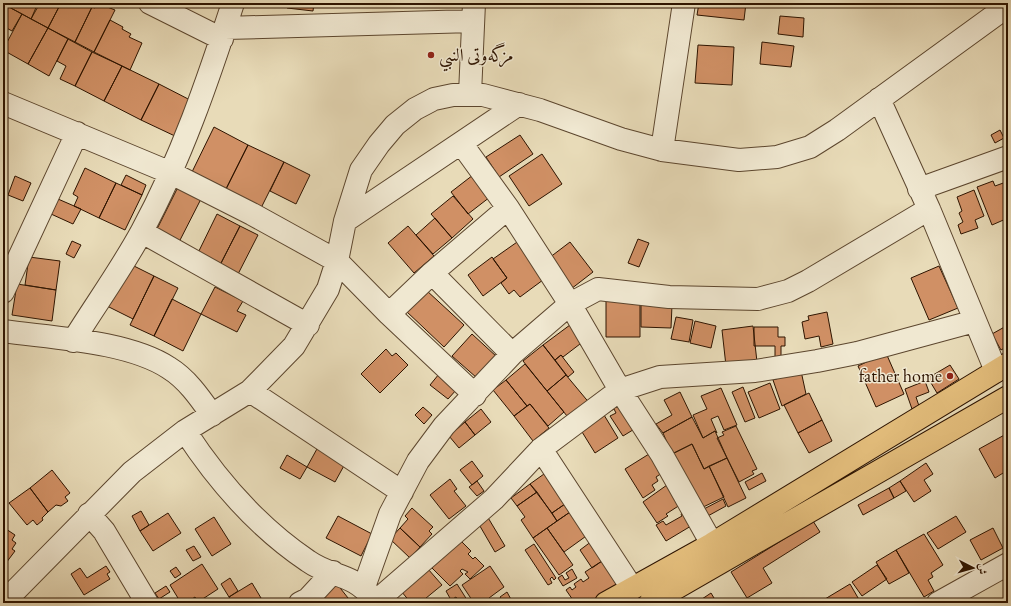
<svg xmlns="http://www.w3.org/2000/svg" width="1011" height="606" font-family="'EB Garamond',Amiri,serif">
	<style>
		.building { fill: #d09065; stroke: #2e1400 }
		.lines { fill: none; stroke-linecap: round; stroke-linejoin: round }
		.minor-casing { stroke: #5c462e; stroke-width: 24 }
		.highway-casing { stroke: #2e1400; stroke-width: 24 }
		.minor { stroke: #f0e8d1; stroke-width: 22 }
		.highway { stroke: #e4be7c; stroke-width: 22 }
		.poi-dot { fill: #8f2418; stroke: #f0e8d1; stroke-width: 1.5 }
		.labels { text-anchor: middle; stroke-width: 3; stroke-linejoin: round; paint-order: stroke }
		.poi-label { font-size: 18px; fill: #2e1400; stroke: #f0e8d1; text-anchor: start }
	</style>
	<rect width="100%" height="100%" fill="#e8dbb8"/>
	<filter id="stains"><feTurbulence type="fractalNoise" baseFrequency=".005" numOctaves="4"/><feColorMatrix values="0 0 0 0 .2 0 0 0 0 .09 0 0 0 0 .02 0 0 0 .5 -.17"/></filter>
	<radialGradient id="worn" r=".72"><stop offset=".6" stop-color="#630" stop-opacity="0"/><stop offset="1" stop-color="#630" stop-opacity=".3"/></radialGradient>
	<path class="building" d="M13 3H38L31 19 11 8Z
		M40 3H61L48 28 31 19Z
		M61 3H94L75 42 48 28Z
		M97 3 115 10 94 52 75 42 92 7 95 8Z
		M288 3H314L313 11 287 8Z
		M699 3H746L744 20 697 15Z
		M3 4 22 14 12 31 3 26Z
		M22 14 48 28 28 64 3 50Z
		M780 16 804 18 803 37 778 34Z
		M110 20 123 27 122 29 131 34 129 37 142 43 130 70 94 52Z
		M48 28 68 39 49 76 28 64Z
		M68 39 92 52 75 86 60 79 66 66 57 61Z
		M762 42 794 46 791 67 760 64Z
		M698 45 734 47 732 85 695 83Z
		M92 52 122 66 104 101 75 86Z
		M122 66 159 84 141 120 104 101Z
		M159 84 194 102 177 137 141 120Z
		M214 127 248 145 225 191 191 174Z
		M1000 130 1004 138 995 143 991 135Z
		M520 135 533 154 499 177 486 157Z
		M248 145 284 162 261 208 225 191Z
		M542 154 562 184 529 206 509 176Z
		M284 162 310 175 296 204 270 191Z
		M85 168 116 183 99 218 74 206 78 197 73 194Z
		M126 175 146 185 142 195 121 185Z
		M473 175 490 197 468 214 451 192Z
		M15 176 31 183 23 201 8 195Z
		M993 181 995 186 1006 182 1008 187V218L992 225 977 187Z
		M116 183 142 195 125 230 99 218Z
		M179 185 202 197 177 246 154 235Z
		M974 190 984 216 975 220 978 228 961 234 958 225 963 222 959 213 962 211 957 197Z
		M453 196 473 219 452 238 431 214Z
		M58 199 81 209 73 224 51 214Z
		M217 214 240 226 218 269 196 257Z
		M435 218 452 238 433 254 416 235Z
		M240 226 258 235 236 278 218 269Z
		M408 226 434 256 414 273 388 243Z
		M638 239 649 243 639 267 628 263Z
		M520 240 547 277 520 297 514 290 509 294 501 283 507 278 493 259Z
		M72 241 81 245 74 258 66 254Z
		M570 242 593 272 571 289 549 258Z
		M29 257 60 261 56 290 25 285Z
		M492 257 507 278 483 296 468 275Z
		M128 263 154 276 133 319 107 306Z
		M939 266 958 308 929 320 911 278Z
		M154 276 178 288 154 336 130 325Z
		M17 284 56 290 52 321 12 315Z
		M215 287 243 301 237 311 246 315 237 332 201 314Z
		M426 290 464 325 444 347 406 311Z
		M640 298V337H606V299Z
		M172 299 201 314 183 351 154 336Z
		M641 300 672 305 671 328 641 327Z
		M827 312 833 344 821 347 819 336 805 339 802 322 809 320 808 316Z
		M676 317 693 320 689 342 671 339Z
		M695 321 716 326 711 348 690 343Z
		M574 322 584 349 580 344 563 357 561 355 555 360 543 345Z
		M1008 325V346L1001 350 992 334Z
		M753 326 757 362 726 366 722 330Z
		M754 327H778V337H785V346H781V358L775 359V346H754Z
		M472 334 497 357 477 378 452 356Z
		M543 345 566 375 547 391 523 361Z
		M386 349 392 356 396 353 408 365 380 393 361 374Z
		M886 353 904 394 876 407 858 366Z
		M561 355 574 372 568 377 555 360Z
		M525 364 564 412 548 426 530 404 527 406 506 380Z
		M950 365 959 379 937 393 928 378Z
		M801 371 806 394 782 406 773 380Z
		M439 374 457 389 448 399 430 385Z
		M566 375 591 405 571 421 547 391Z
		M506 380 527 406 514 416 493 390Z
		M925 381 929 392 916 397 919 406 912 409 905 389Z
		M770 383 780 409 759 418 748 392Z
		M743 387 755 418 745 422 732 392Z
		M721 388 737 425 724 430 718 416 711 419 717 433 715 431 703 438 693 415 707 409 701 396Z
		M680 392 692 417 663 433 656 424 672 415 664 400Z
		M809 393 822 420 798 433 784 405Z
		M625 399 641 425 623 436 610 416 616 413 614 409 604 415 618 438 595 453 579 427Z
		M530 404 549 428 533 441 514 416Z
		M423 407 432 415 424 424 415 415Z
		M481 409 491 422 475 435 465 422Z
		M692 417 703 438 715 431 727 458 704 469 692 444 672 454 663 433Z
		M822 420 832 441 809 453 798 433Z
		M465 422 475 435 459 448 449 436Z
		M736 426 757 469 752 471 754 474 739 482 717 438 724 435 722 432Z
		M1008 433V470L995 478 979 449Z
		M692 444 704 469 709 466 724 497 699 509 672 454Z
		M318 447 346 462 335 482 307 467Z
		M649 454 662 473 656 477 658 481 652 485 655 490 643 498 625 469Z
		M287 455 307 467 300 479 280 468Z
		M727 458 746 498 728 507 709 466Z
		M472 461 483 476 472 485 460 470Z
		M926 463 933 474 924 480 931 491 914 502 900 481Z
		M52 470 70 493 65 497 68 501 61 506 56 505 48 512 30 488Z
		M762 473 766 481 749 490 745 482Z
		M544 474 565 504 552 513 530 484Z
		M450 479 457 489 454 491 466 506 449 519 430 495Z
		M477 481 484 491 477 496 469 487Z
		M900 481 906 491 894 498 889 488Z
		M530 484 537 492 517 506 511 498Z
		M667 485 680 505 666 514 668 516 657 523 643 502Z
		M30 488 48 512 42 518 43 520 37 525 33 520 27 525 9 503Z
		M889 488 894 498 863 515 858 505Z
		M537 492 557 521 533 538 521 520 525 517 517 506Z
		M723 499 726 506 706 517 702 510Z
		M565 504 570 512 557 521 552 513Z
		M412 508 433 527 429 531 432 534 420 547 400 528 408 519 405 516Z
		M573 510 589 534 564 552 547 528Z
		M141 511 149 525 140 531 132 516Z
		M683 512 691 526 666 541 656 525 663 521 666 525 682 516 681 514Z
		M168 513 181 533 153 551 140 531Z
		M338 516 372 534 361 556 326 538Z
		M487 516 505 546 495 552 477 521Z
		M956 516 966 532 938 549 927 533Z
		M214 517 231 544 212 556 195 529Z
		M813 521 820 532 763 568 772 583 747 598 731 572Z
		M3 527 15 535 12 540 16 543 12 549 15 551 3 567Z
		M400 528 420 547 410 558 390 539Z
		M547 528 573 565 559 575 533 538Z
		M993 528 1003 548 981 560 970 540Z
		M924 534 943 565 931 573 933 577 928 580 934 591 924 597 896 550Z
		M460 540 471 551 468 554 473 559 475 557 484 566 470 579 465 574 468 572 462 569 460 571 463 574 450 586 432 568Z
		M592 541 605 559 592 568 580 550Z
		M534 544 556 578 554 580 552 577 550 579 552 583 548 585 525 550Z
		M194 546 201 557 193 561 186 550Z
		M896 550 909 573 889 584 876 562Z
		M605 559 621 584 592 603H575L566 590 570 587 572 590 576 587 574 584 581 579 583 582 589 578 585 572Z
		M202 564 218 589 198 602 195 597 186 603H181L170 585Z
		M877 565 887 579 862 596 852 582Z
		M106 566 110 572 107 574 110 579 84 595 71 574 80 568 87 578Z
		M490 566 504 587 489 598 492 603H487L485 600 480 603H474L462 585Z
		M176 567 181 574 175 578 170 571Z
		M428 569 442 585 420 603H411L401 591Z
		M572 569 577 578 563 586 558 578 562 575 565 580 569 578 566 573Z
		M230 578 238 591 229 597 221 584Z
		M252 583 264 603H233L229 597Z
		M337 584 352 603H313Z
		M457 584 469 603H460L456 597 451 600 446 591Z
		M850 584 861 603H828L825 599Z
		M166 586 170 592 159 599 155 593Z
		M507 592 513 603H504L500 597Z
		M711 593 717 603H696Z"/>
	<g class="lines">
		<defs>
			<path id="minor" d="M150 3 222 39
				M225 28 473 21
				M470 94 474 3
				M879 99 929 209 996 371
				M3 103 171 173 252 214 337 261 389 314 475 395
				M461 143 508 208 570 304 620 390 662 455 712 544
				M662 150 684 3
				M919 189 1008 157
				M345 221 519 104
				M142 232 308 325
				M432 273 512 354
				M3 292 77 133
				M389 314 432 273 508 208
				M3 331C52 338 128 341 169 368 187 379 200 398 212 415
				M73 341C96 304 122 268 142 231 181 159 208 80 233 3
				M250 391 402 492
				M185 431C217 480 259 528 308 561 332 578 351 572 373 598
				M541 449 632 588
				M89 514 104 531 147 603
				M364 587 390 514 418 461 444 426 512 354 570 304 598 289 669 297 758 299 788 291 808 281 929 209
				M3 603 132 472 185 431 250 391 294 346 328 289 337 261 345 221 361 170 379 144 395 125 415 109 434 99 453 95H483L540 110 621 139 662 150 739 160 777 157 810 147 837 130 998 13 1008 9
				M300 603 308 599 333 572
				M374 603 494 499 541 449 620 390 660 377 755 371 817 361 857 353 975 321
				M938 603 1008 564"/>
			<path id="highway" d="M606 603 712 544 1008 364
				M650 603 1008 397"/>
		</defs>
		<use href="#minor" class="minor-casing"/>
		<use href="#highway" class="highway-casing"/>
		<use href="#minor" class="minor"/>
		<use href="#highway" class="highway"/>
	</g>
	<g class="poi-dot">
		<circle cx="431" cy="55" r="4"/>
		<circle cx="950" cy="376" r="4"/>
	</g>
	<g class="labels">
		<g class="poi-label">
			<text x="439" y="61">مزگەوتی النبي</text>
			<text x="942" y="382" text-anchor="end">father home</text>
		</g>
	</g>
	<rect width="1011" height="606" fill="none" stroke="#e8dbb8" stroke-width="16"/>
	<rect x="4" y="4" width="1003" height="598" fill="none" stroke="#2e1400" stroke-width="2"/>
	<rect x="8" y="8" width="995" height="590" fill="none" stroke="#2e1400"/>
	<g transform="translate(973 568) rotate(96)" stroke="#f0e8d1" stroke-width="3" paint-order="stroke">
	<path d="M0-3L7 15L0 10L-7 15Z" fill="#2e1400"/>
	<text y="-6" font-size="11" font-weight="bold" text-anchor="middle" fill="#2e1400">ش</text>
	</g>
	<rect width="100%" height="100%" filter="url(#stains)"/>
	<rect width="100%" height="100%" fill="url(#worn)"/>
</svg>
